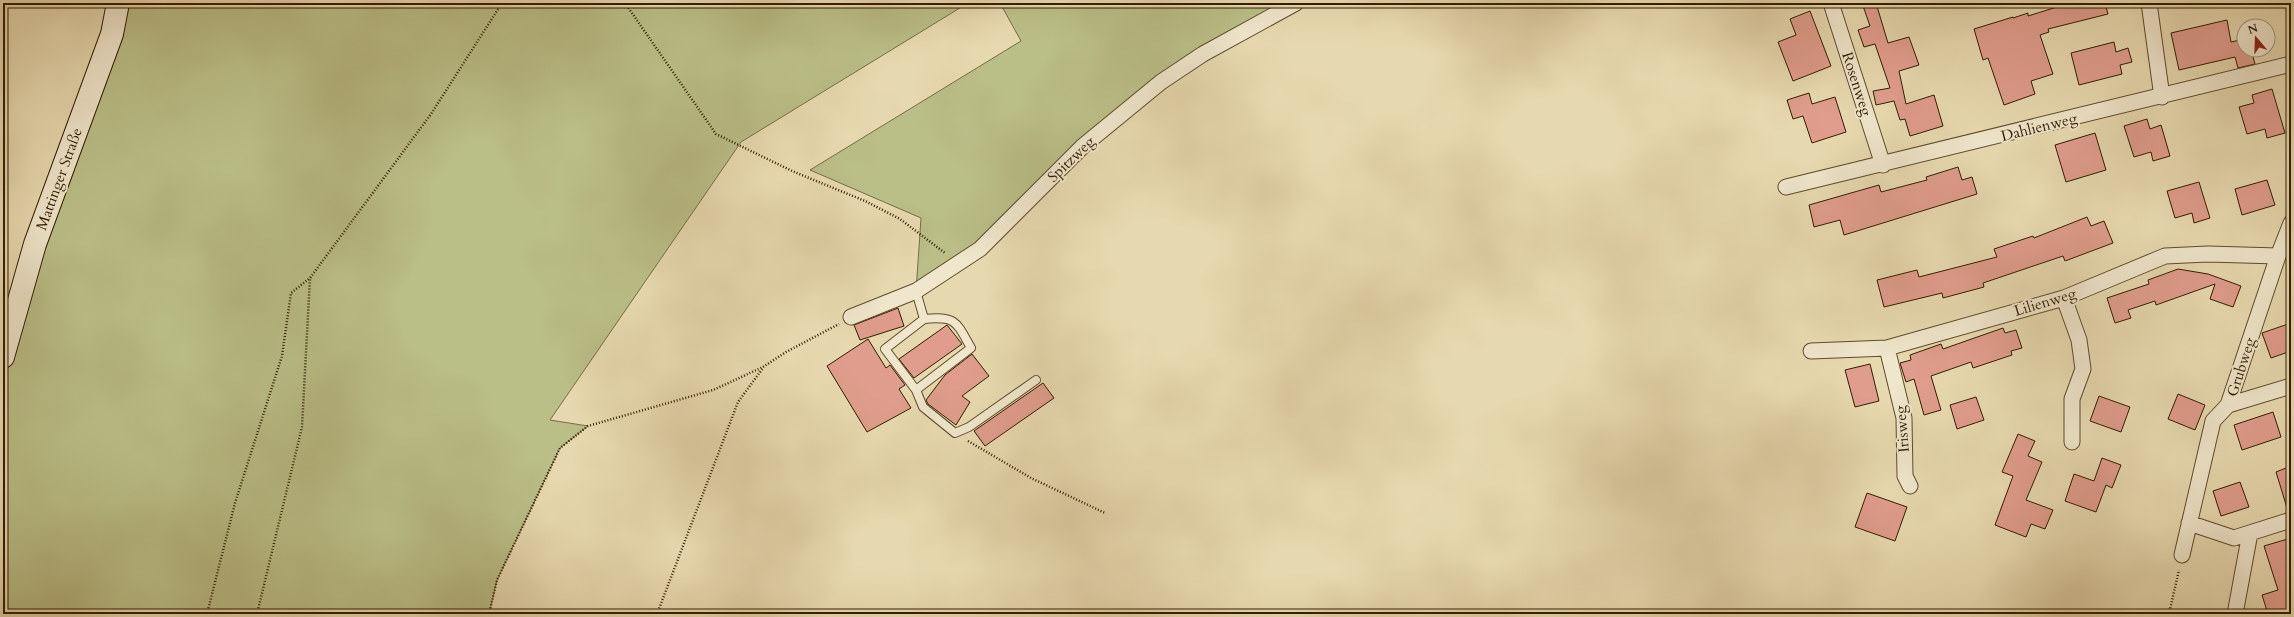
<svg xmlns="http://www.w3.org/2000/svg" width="2294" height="617" font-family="Cardo,serif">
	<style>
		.green { fill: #babe87; stroke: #766e44 }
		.building { fill: #e09d8d; stroke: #321d00 }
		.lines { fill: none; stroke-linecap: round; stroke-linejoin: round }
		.lane-casing { stroke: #5f4c2c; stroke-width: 10 }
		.street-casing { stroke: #5f4c2c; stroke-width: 17 }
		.secondary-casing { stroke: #321d00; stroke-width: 24 }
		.path { stroke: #321d00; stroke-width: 2.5; stroke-dasharray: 1 2; stroke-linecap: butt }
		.lane { stroke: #efe6cb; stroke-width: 8 }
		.street { stroke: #efe6cb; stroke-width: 15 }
		.secondary { stroke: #efe6cb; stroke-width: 22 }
		.labels { text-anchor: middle; stroke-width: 4; stroke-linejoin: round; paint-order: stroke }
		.street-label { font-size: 15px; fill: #321d00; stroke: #efe6cb }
	</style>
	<rect width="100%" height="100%" fill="#e7d9af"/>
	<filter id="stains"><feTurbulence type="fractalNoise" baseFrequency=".005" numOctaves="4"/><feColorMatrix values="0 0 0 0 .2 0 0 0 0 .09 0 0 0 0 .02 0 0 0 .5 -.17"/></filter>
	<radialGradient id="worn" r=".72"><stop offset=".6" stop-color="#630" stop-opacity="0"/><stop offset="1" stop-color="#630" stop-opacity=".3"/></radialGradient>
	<path class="green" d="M118 3H968L741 142 550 420 588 426 560 448 497 580 489 614H3V357Z
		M1000 3H1296L1161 82 980 249 916 291 921 218 810 170 1021 41Z"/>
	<path class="building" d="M1862 3H1876L1888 43 1909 37 1919 65 1899 71 1906 104 1934 95 1943 126 1910 136 1905 119 1900 120 1894 101 1876 105 1873 91 1890 88 1875 44 1864 47 1858 30 1870 26Z
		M2059 3H2105L2108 14 2048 29 2049 32 2040 35 2053 74 2031 81 2035 94 2004 105 1988 58 1983 60 1974 29 2013 17V18L2028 13V16L2060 6Z
		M1810 11 1831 66 1793 81 1778 42 1796 35 1790 19Z
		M2227 20 2231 42 2244 39V50H2251L2255 64 2238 68 2235 57 2179 70 2171 33Z
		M2114 42 2116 52 2128 48 2132 62 2120 65 2122 74 2079 85 2071 53Z
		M2272 89 2285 133 2267 138 2265 129 2247 134 2239 107 2254 103 2252 95Z
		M1809 93 1812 104 1835 97 1846 132 1812 143 1803 116 1793 119 1787 100Z
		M2147 119 2150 129 2161 125 2170 156 2153 161 2151 152 2134 157 2124 126Z
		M2095 133 2106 170 2066 182 2055 145Z
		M1958 167 1962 180 1972 177 1977 194 1844 235 1840 220 1814 227 1809 205 1879 185 1881 192 1927 180 1926 177Z
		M2267 180 2275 205 2242 215 2235 189Z
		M2199 182 2210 218 2194 223 2192 213 2175 218 2167 191Z
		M2087 217 2091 226 2104 221 2113 243 2065 261 2063 256 1983 283 1984 287 1943 298 1942 293 1884 307 1877 280 1917 270 1919 277 1997 257 1994 249 2033 236 2034 238Z
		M2178 269 2208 274 2241 286 2233 307 2210 299 2215 284 2156 305 2155 301 2128 310 2131 318 2115 323 2107 298 2149 284 2148 280Z
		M898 308 904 326 860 340 854 325Z
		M2291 323V351L2271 358 2262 333Z
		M947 325 962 344 914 378 899 359Z
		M2003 328 2005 333 2016 330 2022 348 2011 351 2012 355 1973 368 1971 362 1931 376 1941 410 1924 415 1914 379 1906 382 1900 363 1911 360 1910 355 1941 344 1943 349Z
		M868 339 886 368 890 365 905 385 899 389 911 408 867 432 827 366Z
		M972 354 989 376 962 396 970 402 956 425 928 404 926 400 945 375Z
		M1870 364 1879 401 1855 407 1845 370Z
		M1043 383 1054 398 985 446 974 431Z
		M2178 394 2205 405 2195 430 2168 419Z
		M2099 396 2130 407 2121 432 2090 421Z
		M1976 397 1984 420 1957 429 1950 405Z
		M2273 412 2281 437 2242 450 2234 425Z
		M2018 434 2035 441 2028 456 2042 462 2026 500 2053 510 2045 529 2031 524 2026 537 1995 525 2013 476 2002 472Z
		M2102 458 2121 465 2112 488 2106 485 2096 512 2065 501 2074 474 2094 481Z
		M2291 466V511H2288L2276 472Z
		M2240 482 2249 507 2221 516 2213 491Z
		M1867 493 1907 507 1895 541 1855 527Z
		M2291 538V614H2268L2262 595 2278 590 2264 546Z"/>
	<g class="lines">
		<defs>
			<path id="lane" d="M924 319 885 349 916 390 923 407 955 433 969 427 1036 380
				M916 390 971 348C956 321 956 316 924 319L916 291"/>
			<path id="street" d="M1831 3 1883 165
				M2149 3 2162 97
				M1786 187 2291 64
				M2064 298 2079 340 2083 369 2072 399V442
				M851 317 916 291 980 249 1083 146 1161 82 1203 54 1296 3
				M1887 348 1904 418 1905 476 1910 486
				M1811 351 1887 348 2064 298 2165 256 2208 254 2278 256
				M2228 405 2291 386
				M2189 523 2234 538 2291 520
				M2182 555 2213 421 2228 405 2278 256 2291 223
				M2235 614 2250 533"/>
			<path id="secondary" d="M3 357 35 244 112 34 118 3"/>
		</defs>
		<use href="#lane" class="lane-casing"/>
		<use href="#street" class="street-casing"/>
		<use href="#secondary" class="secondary-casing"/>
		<path class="path" d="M625 3 716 134 792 171 865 201 900 219 945 253
			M968 441 1031 478 1105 513
			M207 614 235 503 282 356 291 293 310 278
			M257 614 302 427 310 278 431 114 502 3
			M489 614 497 580 560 448 588 426 713 390 763 367 786 352 839 324
			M657 614 738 402 763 368
			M2165 614 2170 609
			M2169 614 2179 570"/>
		<use href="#lane" class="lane"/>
		<use href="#street" class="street"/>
		<use href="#secondary" class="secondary"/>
	</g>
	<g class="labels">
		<g class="street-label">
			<text transform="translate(1857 84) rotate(72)" y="5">Rosenweg</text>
			<text transform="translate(2039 127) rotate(-14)" y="5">Dahlienweg</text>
			<text transform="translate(1071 159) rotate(-44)" y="5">Spitzweg</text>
			<text transform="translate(59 179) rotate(-70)" y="5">Mattinger Straße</text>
			<text transform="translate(2045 302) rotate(-17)" y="5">Lilienweg</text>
			<text transform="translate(2241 367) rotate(-72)" y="5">Grubweg</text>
			<text transform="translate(1902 429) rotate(-95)" y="5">Irisweg</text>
		</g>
	</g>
	<rect width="2294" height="617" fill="none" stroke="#e7d9af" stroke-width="16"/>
	<rect x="4" y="4" width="2286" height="609" fill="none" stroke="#321d00" stroke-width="2"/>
	<rect x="8" y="8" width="2278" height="601" fill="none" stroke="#321d00"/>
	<g transform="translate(2256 38) rotate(341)"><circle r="19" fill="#efe6cb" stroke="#a3967a"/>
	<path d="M0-3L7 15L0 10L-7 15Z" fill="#8f2418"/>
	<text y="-6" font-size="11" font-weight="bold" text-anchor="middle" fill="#321d00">N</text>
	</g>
	<rect width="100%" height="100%" filter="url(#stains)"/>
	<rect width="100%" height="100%" fill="url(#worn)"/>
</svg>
